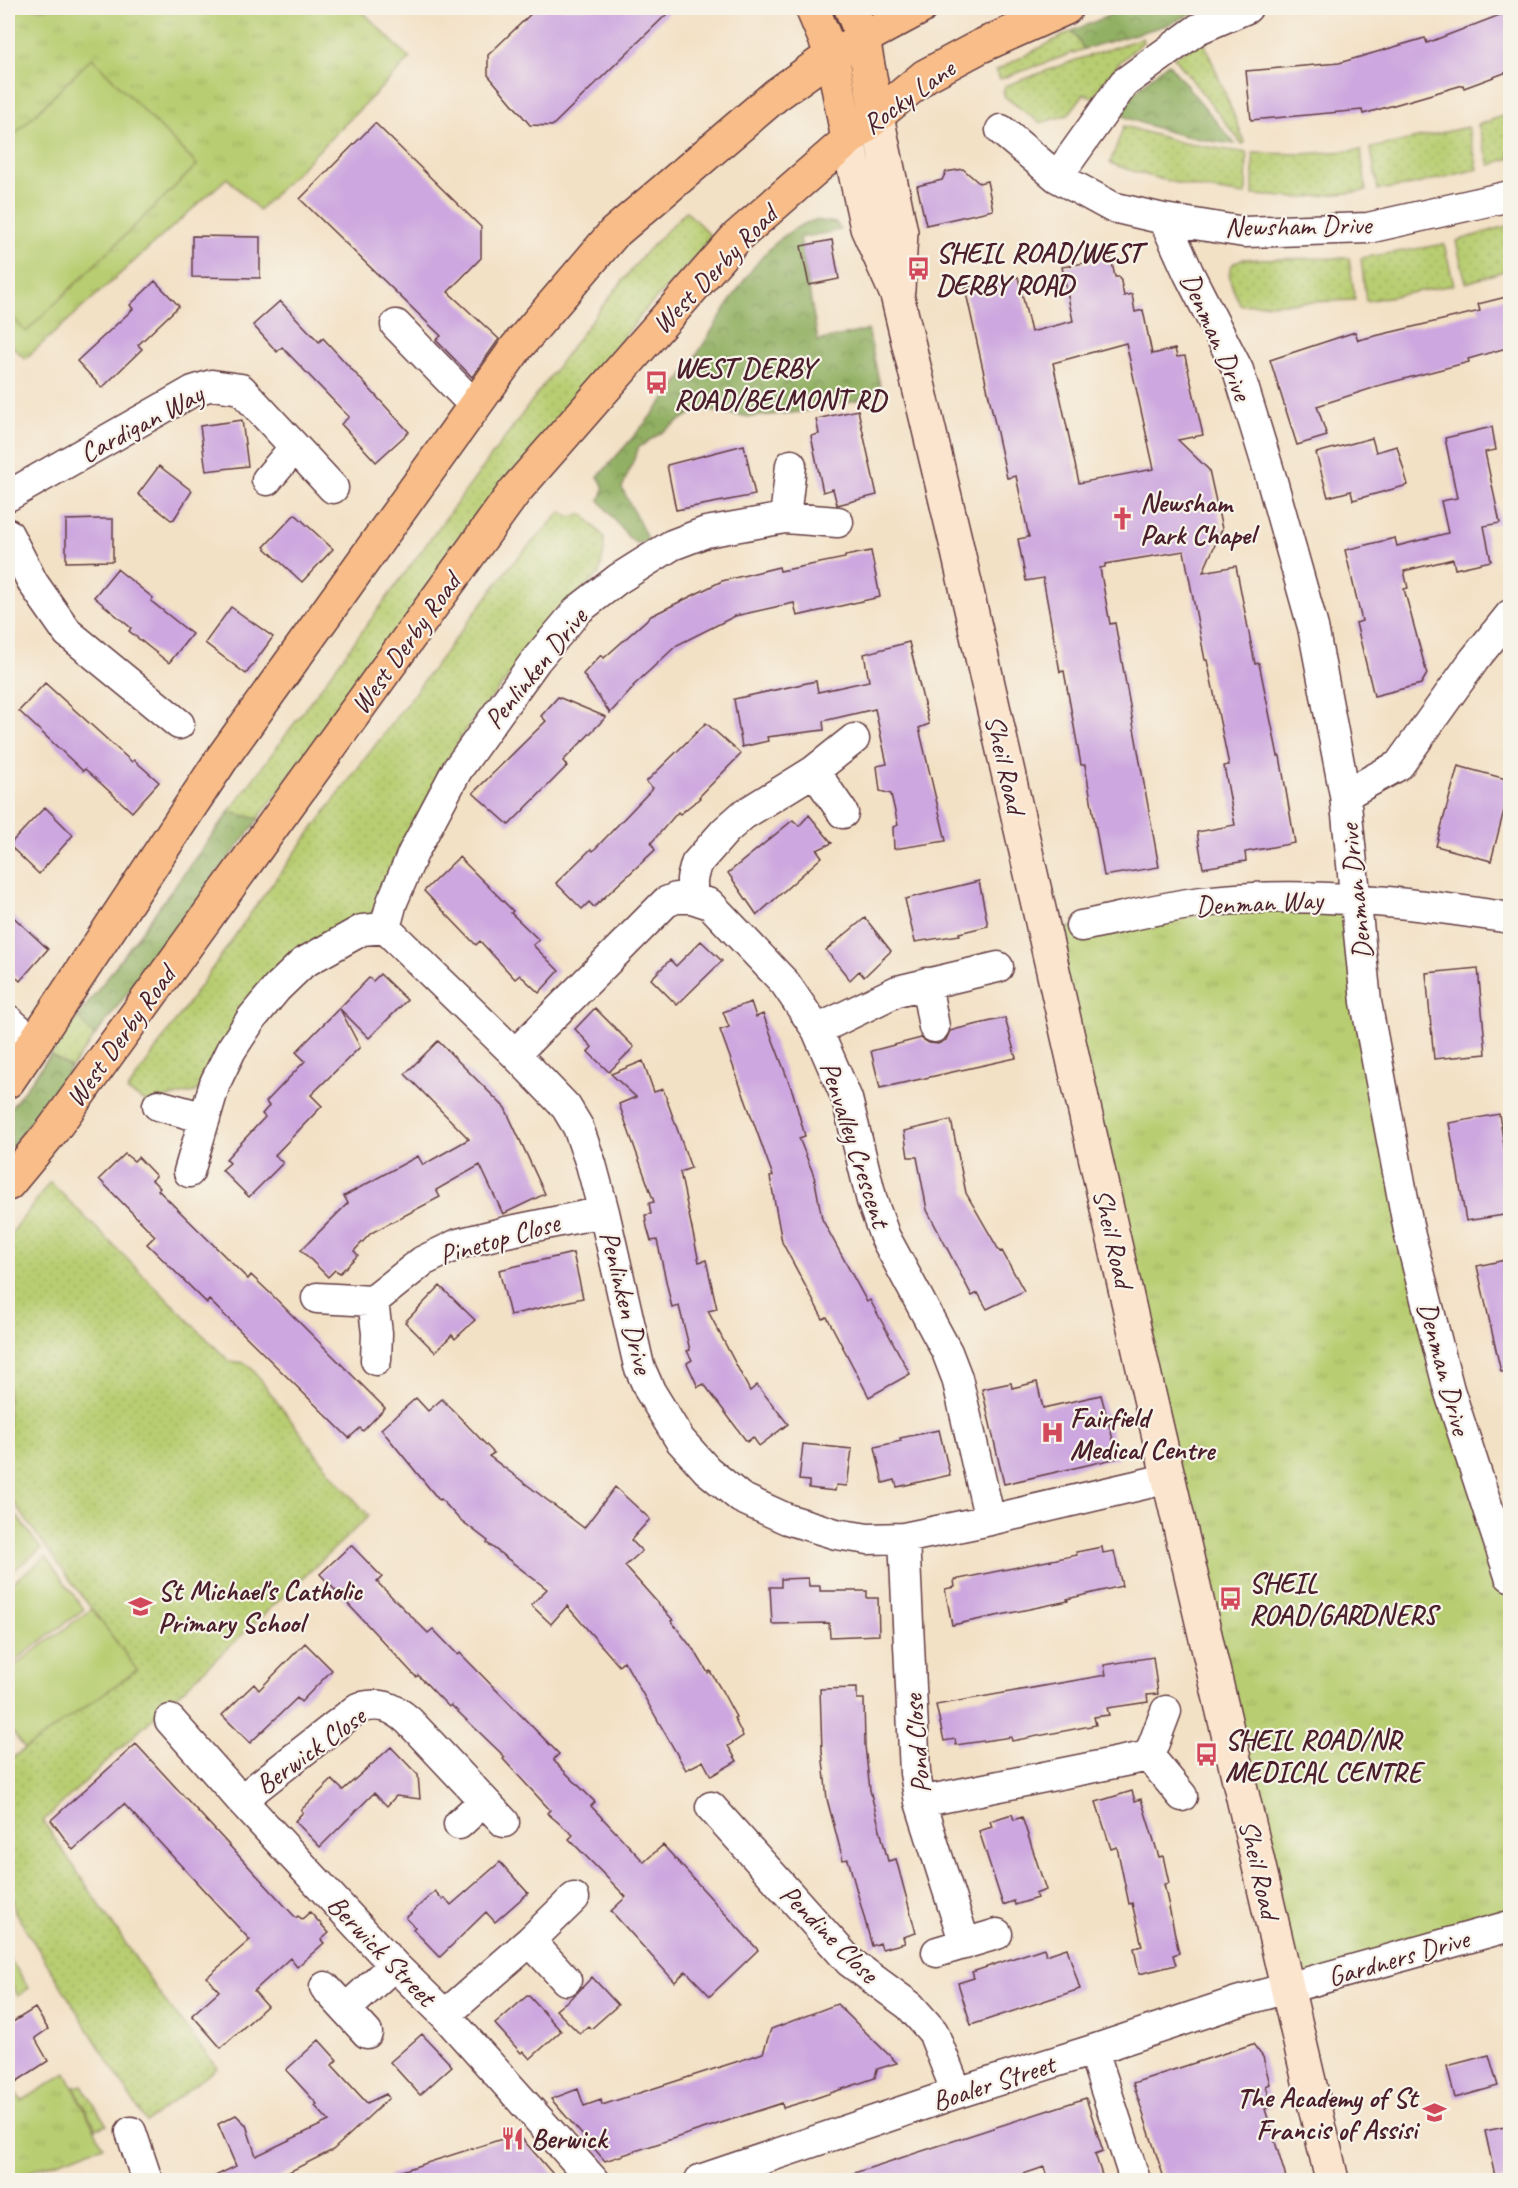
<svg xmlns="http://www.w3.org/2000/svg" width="1518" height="2188" font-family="Caveat,sans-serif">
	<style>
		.grass { fill: url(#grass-dots); stroke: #81764e; stroke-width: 1.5 }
		.forest { fill: url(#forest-crowns); stroke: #6e6847; stroke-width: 1.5 }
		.park { fill: url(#park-tufts); stroke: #81764e; stroke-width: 1.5 }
		.pitch { fill: #b8cd71; stroke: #81764e; stroke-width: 1.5 }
		.building { fill: #cda7df; fill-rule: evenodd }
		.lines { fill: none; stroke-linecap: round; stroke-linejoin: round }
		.minor-casing { stroke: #633c42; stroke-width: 33 }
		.secondary-casing { stroke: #633c42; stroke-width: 36 }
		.trunk-casing { stroke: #633c42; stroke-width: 36 }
		.minor { stroke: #fff; stroke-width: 30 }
		.secondary { stroke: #fce5cf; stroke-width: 33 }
		.trunk { stroke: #f8bd88; stroke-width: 33 }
		.labels { text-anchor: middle; stroke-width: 4.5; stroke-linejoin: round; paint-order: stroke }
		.street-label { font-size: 28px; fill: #4a1f2b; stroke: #f7f3e8 }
		.poi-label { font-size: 28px; font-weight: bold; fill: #4a1f2b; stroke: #f7f3e8; text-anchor: start }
	</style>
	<defs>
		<pattern id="grass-dots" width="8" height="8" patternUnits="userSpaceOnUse" patternTransform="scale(1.5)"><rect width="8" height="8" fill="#b8cd71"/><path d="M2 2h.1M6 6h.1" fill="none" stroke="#a0b062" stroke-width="1.8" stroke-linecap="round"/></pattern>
		<pattern id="forest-crowns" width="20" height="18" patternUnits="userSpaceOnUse" patternTransform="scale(1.5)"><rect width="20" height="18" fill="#92b063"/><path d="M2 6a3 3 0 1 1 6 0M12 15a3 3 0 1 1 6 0" fill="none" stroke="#798f52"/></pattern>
		<pattern id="park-tufts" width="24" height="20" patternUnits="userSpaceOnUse" patternTransform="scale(1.5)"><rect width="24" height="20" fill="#b8cd71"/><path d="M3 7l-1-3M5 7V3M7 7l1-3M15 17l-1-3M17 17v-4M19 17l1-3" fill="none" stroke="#a0b062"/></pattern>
	</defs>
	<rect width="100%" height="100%" fill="#f7f3e8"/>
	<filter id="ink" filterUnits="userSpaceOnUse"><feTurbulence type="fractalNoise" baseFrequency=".0167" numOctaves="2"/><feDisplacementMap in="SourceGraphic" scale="12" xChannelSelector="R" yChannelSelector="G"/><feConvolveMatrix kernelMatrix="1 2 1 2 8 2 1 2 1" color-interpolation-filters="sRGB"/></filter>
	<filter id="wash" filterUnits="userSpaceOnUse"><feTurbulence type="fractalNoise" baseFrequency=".008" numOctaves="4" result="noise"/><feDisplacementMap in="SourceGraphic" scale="24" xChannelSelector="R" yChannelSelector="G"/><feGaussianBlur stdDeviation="1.35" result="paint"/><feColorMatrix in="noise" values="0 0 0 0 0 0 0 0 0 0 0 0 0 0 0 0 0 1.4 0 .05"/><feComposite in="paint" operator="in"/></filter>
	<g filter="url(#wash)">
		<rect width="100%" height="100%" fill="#f3e1c6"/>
		<path class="grass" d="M1072 31 1084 49 1000 79 995 71Z
			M1142 38 1143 42 1118 64 1093 98 1084 94 1068 115 1040 123 1005 97 1003 93 1005 86 1073 61Z
			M1203 39 1245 143 1242 144 1174 57Z
			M1510 113V158L1490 165 1478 125Z
			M1124 126 1183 143 1247 153 1246 195C1199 189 1154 180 1110 163Z
			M1468 127 1478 169 1412 185 1378 190 1371 148Z
			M1361 150 1366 191 1299 198 1253 195V153L1302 154Z
			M686 211 713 238 647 308 558 419 8 1152V1112L596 314 645 253Z
			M1510 225V269L1466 283 1456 241Z
			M1444 244 1454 285 1366 301 1361 258Z
			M1349 258 1355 300 1240 305C1234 290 1218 265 1243 259Z
			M561 512 571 517 583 514 604 537V552L599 574 574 597 470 724 446 761 373 912 195 1092 146 1102 127 1091 250 914 349 780 510 566Z
			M50 1182 229 1361 245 1363 253 1370 333 1476 369 1516 43 1821 161 1996 217 2068 146 2122 15 1912 8 1876V1761L136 1670 8 1495V1238Z
			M82 2085 107 2125 96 2129 74 2087Z"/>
		<path class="forest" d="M1127 8H1203L1170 24 1084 49 1072 31Z
			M1168 63 1235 144C1194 140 1153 129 1116 113L1142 85Z
			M815 220 836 223 841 230 800 238 818 341 868 330 882 395 800 412 750 417 698 409 639 447 622 488 649 542 636 543 629 538 599 500C605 491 605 486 598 477 626 445 656 413 681 378 717 331 755 236 815 220Z
			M230 812 259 819 94 1037 78 1017Z
			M51 1055 71 1068 8 1152V1112Z"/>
		<path class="park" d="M8 8H359L410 59 259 210 227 178 25 359 8 342Z
			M1355 900 1366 1002 1510 1576V1926L1286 1988 1044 931 1081 926Z
			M8 1956 29 1988 18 1996 8 1979Z
			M66 2073 103 2146 8 2179V2083L22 2101Z"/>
		<path class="pitch" d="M92 58 197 165 26 332 8 313V141Z
			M8 1504 41 1549 8 1574Z
			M46 1557 84 1609 8 1666V1586Z
			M92 1609 137 1670 25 1749 8 1726V1670Z"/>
		<g id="blocks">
			<path class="building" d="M537 8H673L552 126 530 125 488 75V55Z
				M1510 11V71L1464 88 1463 85 1363 114 1362 110 1251 120 1246 71 1339 63 1425 38 1427 43Z
				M375 123 481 227V258L448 292 499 339 472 377 436 340 441 336 300 199Z
				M963 169 979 183 987 181 993 210 926 225 917 186 942 180 946 172Z
				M192 236 260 237V278L192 277Z
				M832 240 839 279 809 285 801 246Z
				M1111 258 1115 277H1120L1124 296 1132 294 1135 312 1143 310 1152 354 1175 349 1177 357 1185 356 1203 435 1178 440 1209 470 1222 529 1203 572 1236 566 1255 664 1259 663 1278 756H1280L1295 843 1245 852 1246 861 1203 868 1197 832 1235 825 1224 766 1229 765 1207 660H1205L1184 551 1105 564V567L1100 568 1110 624 1115 623 1159 867 1104 876 1085 765H1081L1064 671 1060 672 1043 578 1026 581 1018 539 1029 537 1016 476 1007 478 965 288 1018 277 1031 332 1073 321 1062 267ZM1126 343 1154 469 1079 483 1053 363Z
				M155 281 179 306 138 345 142 349 102 388 77 361 133 309 130 305Z
				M1510 296V347L1468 359 1469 362 1373 387V388L1317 406 1327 436 1297 445 1270 360 1355 332 1358 340 1480 311 1478 304Z
				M280 301 319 342 323 338 409 432 376 462 341 424 349 417 282 347 277 352 253 325Z
				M858 410 877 495 837 505 833 489 823 492 811 436 819 434 816 419Z
				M242 420 248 466 206 471 200 426Z
				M1492 427 1496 450 1485 452 1500 523 1484 526 1491 561 1455 569 1453 559 1404 571 1408 588 1404 589 1427 674 1421 684 1374 696 1356 623 1362 621 1345 550 1395 538 1397 546 1448 533 1441 501 1457 498 1445 438Z
				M1372 438 1376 452 1397 446 1408 485 1353 500 1351 491 1328 497 1316 453Z
				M744 445 755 495 676 510 667 465Z
				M159 466 192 491 174 519 171 520 138 494Z
				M295 514 333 549 302 582 264 547Z
				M100 519H113V561L66 562V520Z
				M871 551 880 597 797 616 794 603 735 616 677 645 633 686 634 687 610 713 583 674 601 655 604 658 651 616 722 581 779 567 780 571 845 558V556Z
				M117 569 153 598 151 601 192 634 169 663 129 631 131 628 94 597Z
				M231 607 273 637 246 674 205 643Z
				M909 642 929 724 919 728 946 841 894 849 893 827 898 825 891 794 880 791 877 766 887 764 875 709 823 721 824 730 767 737 768 741 742 747 734 699 816 681 818 692 869 681 864 654Z
				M45 683 132 762 134 760 159 782 132 812 85 769 83 771 19 711Z
				M558 697 606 717 563 761 567 766 509 825 473 793 546 721 541 716Z
				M706 723 741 754 699 797 700 798 680 814 678 812 651 843 655 850 594 907 589 902 582 909 556 883 591 849 593 851 653 788 646 782Z
				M1458 766 1510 780V787L1491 861 1436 846Z
				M45 807 73 835 39 874 9 845Z
				M809 815 832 843 817 850 822 857 757 915 728 873 793 820 799 826Z
				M459 857 513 911 511 913 539 940 533 945 559 971 539 993 520 975 515 979 480 941 476 945 424 891Z
				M979 881 988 926 959 933 960 935 915 942 905 899Z
				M8 912 48 949 20 981 8 970Z
				M865 918 891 951 864 977 859 971 850 980 826 950Z
				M701 941 722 961 677 1005 651 979 670 960 676 966Z
				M1478 968 1486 1054 1434 1059 1426 973Z
				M380 974 407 1000 369 1038 340 1009 360 1047 311 1095 322 1106 275 1155 283 1163 249 1197 222 1170 230 1163 226 1159 265 1117 262 1114 269 1106 266 1102 305 1061 296 1052 369 978 373 981Z
				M751 1002 756 1017 763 1014 793 1093 805 1136 799 1138 814 1176 822 1219 867 1302 870 1300 910 1374 869 1397 827 1317 823 1319 782 1242 770 1177 773 1176 720 1030 729 1027 723 1012Z
				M595 1008 634 1047 609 1072 588 1052 592 1047 575 1029Z
				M1005 1018 1016 1058 880 1088 871 1051 921 1038 929 1043 938 1044 946 1040 950 1031 957 1029Z
				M438 1041 505 1108 545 1194 503 1214 480 1165 436 1190 440 1197 371 1233 354 1251 358 1255 340 1273 335 1270 328 1277 301 1250 348 1203 344 1196 418 1156 423 1165 469 1139 405 1074Z
				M643 1061 654 1092 663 1089 691 1168 680 1172 699 1262 706 1260 717 1309 708 1311 750 1391 757 1385 788 1424 759 1446 753 1437 747 1442 704 1384 698 1387 687 1363 692 1360 687 1351 690 1350 679 1306 672 1308 657 1240 651 1241 647 1227 645 1215 651 1214 649 1203 654 1202 619 1104 636 1097 611 1074Z
				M1499 1114 1510 1183V1214L1466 1221 1449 1123Z
				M951 1120 966 1193 1000 1252 1002 1251 1024 1291 987 1309 978 1293 972 1296 927 1210 917 1157H908L904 1131Z
				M125 1154 134 1161 138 1157 156 1176 152 1180 160 1188 158 1190 248 1279 251 1275 270 1293 385 1408 363 1431 360 1428 349 1438 209 1300 207 1303 147 1244 155 1236 99 1179Z
				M573 1253 583 1298 510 1315 499 1270Z
				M1510 1259V1371L1501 1372 1477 1266Z
				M440 1286 475 1320 455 1339 452 1335 435 1352 405 1322Z
				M1037 1382 1043 1408 1101 1395 1118 1458 1004 1484 982 1389 1011 1383 1012 1388Z
				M416 1398 428 1411 442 1399 494 1453 489 1456 584 1528 615 1487 650 1519 631 1540 642 1551 625 1566 673 1620 671 1621 696 1653 708 1673 710 1671 722 1691 736 1717 734 1718 743 1736 728 1746 737 1761 711 1776 703 1761 686 1770 624 1661 619 1666 567 1606 551 1624 531 1605 547 1589 487 1543 488 1541 458 1518 441 1499 439 1500 381 1429Z
				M939 1430 950 1475 897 1487 895 1480 883 1483 875 1447 901 1441 900 1438Z
				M803 1444 852 1449 847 1486 836 1485 835 1491 809 1488V1481L799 1480Z
				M351 1545 382 1577 377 1582 428 1633 433 1629 458 1655 460 1653 559 1754 554 1759V1761L595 1802 591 1806 644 1862 663 1845 758 1950 710 1996 686 1971 675 1982 611 1911 626 1897 569 1839 573 1835 547 1813 550 1810 503 1759 505 1757 451 1705 449 1707 418 1675 416 1677 320 1574Z
				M1102 1547 1103 1553 1114 1551 1122 1586 1067 1599 1068 1601 952 1625 945 1589 955 1587 954 1580 1077 1555 1076 1552Z
				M808 1578 809 1586H820V1591H867V1598H878L879 1635 830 1637 829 1623 772 1624 770 1587H781V1579Z
				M305 1643 332 1670 301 1702 297 1698 250 1743 222 1715 254 1684 259 1690Z
				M1153 1657 1158 1694 1147 1695 1148 1702 1107 1708 1109 1715 1094 1717 1096 1725 1012 1741 1011 1737 956 1745 955 1739 944 1741 936 1705 1106 1675 1104 1665Z
				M857 1688V1699H864L865 1746 870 1790 888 1861 896 1859 916 1933 903 1937 905 1943 882 1949 880 1943 872 1946 848 1859 843 1860 827 1799 822 1751 820 1689Z
				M136 1744 296 1918 298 1916 302 1919 310 1912 329 1933 321 1940 324 1943 297 1967 290 1958 254 1991 267 2006 221 2048 192 2015 219 1991 207 1977 250 1940 124 1804 73 1850 51 1820Z
				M391 1747 418 1775 420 1799 396 1796 387 1806 374 1793 320 1847 295 1821 303 1812 301 1810 332 1780 343 1790Z
				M1132 1791 1135 1801 1141 1799 1159 1857 1163 1856 1169 1883 1164 1884 1179 1953 1173 1955 1176 1965 1139 1974 1134 1948 1142 1946 1132 1903 1129 1904 1117 1847 1111 1849 1096 1802Z
				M1012 1814 1014 1820 1022 1817 1046 1890 1035 1894 1037 1898 1015 1905 1014 1901 1003 1905 979 1831 992 1827 990 1821Z
				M500 1862 528 1893 495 1922 486 1912 440 1957 413 1929 415 1927 406 1918 435 1891 443 1900 445 1898 451 1905Z
				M1044 1948 1046 1955 1067 1948 1080 1989 971 2025 958 1983 974 1978 972 1972Z
				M592 1977 618 2005 591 2029 588 2026 580 2034 556 2010 577 1993Z
				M528 1995 561 2031 530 2059 523 2051 521 2053 495 2024Z
				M837 2004 897 2063 877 2069 875 2078 810 2100 783 2108 782 2103 605 2161 551 2099 578 2089 584 2106 601 2100 602 2105 748 2058 763 2053 771 2029Z
				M35 2008 48 2029 35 2038 48 2061 8 2087V2025Z
				M422 2034 452 2066 420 2095 390 2062Z
				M319 2040 337 2060 332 2065 367 2103 386 2094 389 2098 333 2150 271 2181H205L236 2166 218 2124 236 2115 246 2125 256 2156 329 2121 315 2106 317 2104 286 2070Z
				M1253 2044 1263 2057 1270 2084 1266 2086 1272 2107 1265 2109 1287 2181H1165L1133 2083Z
				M1489 2055 1498 2086 1455 2098 1447 2066Z
				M1086 2098 1103 2151 1095 2154 1104 2181H1048L1044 2167 1003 2181H846L845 2176Z
				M1510 2126V2181H1496L1485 2131Z
				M518 2134 559 2181H390L389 2175Z"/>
		</g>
	</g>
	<g filter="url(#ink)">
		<use href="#blocks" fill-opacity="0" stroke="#633c42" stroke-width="1.5"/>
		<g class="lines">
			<defs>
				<path id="minor" d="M1001 130 1057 177 1112 207 1164 219 1244 232 1368 228 1510 196
					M1057 177 1124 83 1198 29 1247 8
					M1164 219 1189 274 1238 370 1272 481 1313 627 1345 795 1366 1002 1410 1236 1449 1390 1510 1576
					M396 325 475 406
					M791 465 785 518 838 522
					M267 480 295 447
					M8 496 193 391 212 385 241 389 333 488
					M785 518 706 532 672 545 618 579 578 610 536 660 457 770 413 853 392 902 385 928 515 1054 566 1107 578 1127 591 1164 604 1212 639 1366 650 1391 680 1440 707 1470 741 1498 787 1519 836 1534 868 1539 904 1538 990 1520 1170 1478
					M8 534 33 583 68 633 179 724
					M814 771 843 813
					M1345 795 1399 765 1474 660 1510 615
					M692 898V879L696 864 725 831 743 815 814 771 854 739
					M1081 926C1121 918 1162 907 1202 902 1305 890 1409 902 1510 918
					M926 983 934 1027
					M8 1020 34 1043
					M817 1030 897 991 998 967
					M515 1054 666 902 676 898H692L710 904 785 983 817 1030 847 1099 872 1201 885 1237 947 1352 957 1378 990 1520
					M158 1105 205 1118
					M189 1172 215 1083 231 1050 252 1018 277 988 303 963 362 930 385 928
					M317 1298 373 1301 423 1261 458 1244 506 1232 604 1212
					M373 1301 377 1333 376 1360
					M904 1538 915 1773 920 1802 965 1944
					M1166 1711 1149 1756 1182 1796
					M170 1720 241 1800 394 1965 445 2015 593 2180
					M241 1800 358 1708C380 1702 392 1706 409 1721L504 1822
					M920 1802 1149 1756
					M711 1807 850 1962 910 2006 933 2032 957 2093
					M459 1824 484 1801
					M530 1941 566 1980
					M937 1952 997 1934
					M325 1987 367 2033
					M346 2009 394 1965
					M445 2015 530 1941 574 1898
					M1093 2050 1135 2180
					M131 2132 147 2180
					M700 2180 957 2093 1093 2050 1237 2002 1510 1926"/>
				<path id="secondary" d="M877 116 901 232 898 290
					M848 140 867 228 897 295 956 543 1149 1394 1332 2180"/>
				<path id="trunk" d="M812 8 832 55 848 140
					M851 8 863 38 877 116
					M8 1081 34 1043 223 757 516 348 614 233 776 95 832 55 920 8
					M8 1184 52 1131 515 491 737 237 848 140 925 76 981 46 1066 8"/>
			</defs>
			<use href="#minor" class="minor-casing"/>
			<use href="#secondary" class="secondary-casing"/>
			<use href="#trunk" class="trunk-casing"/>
			<use href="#minor" class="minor"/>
			<use href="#secondary" class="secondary"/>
			<use href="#trunk" class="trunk"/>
		</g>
	</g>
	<defs>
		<symbol id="bus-bare" viewBox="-9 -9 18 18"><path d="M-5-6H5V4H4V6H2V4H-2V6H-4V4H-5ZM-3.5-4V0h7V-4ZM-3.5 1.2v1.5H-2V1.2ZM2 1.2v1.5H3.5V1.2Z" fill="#d1495b" stroke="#f7f3e8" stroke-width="2.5" paint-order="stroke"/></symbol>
		<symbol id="church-bare" viewBox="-9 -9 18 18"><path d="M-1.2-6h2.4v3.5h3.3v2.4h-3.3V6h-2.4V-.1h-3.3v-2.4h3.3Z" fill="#d1495b" stroke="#f7f3e8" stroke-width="2.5" paint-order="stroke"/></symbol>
		<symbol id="hospital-bare" viewBox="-9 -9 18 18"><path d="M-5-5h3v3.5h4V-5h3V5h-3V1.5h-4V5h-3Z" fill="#d1495b" stroke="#f7f3e8" stroke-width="2.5" paint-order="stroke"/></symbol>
		<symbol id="school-bare" viewBox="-9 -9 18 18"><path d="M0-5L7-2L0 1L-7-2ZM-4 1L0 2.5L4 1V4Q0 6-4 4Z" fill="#d1495b" stroke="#f7f3e8" stroke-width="2.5" paint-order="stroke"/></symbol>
		<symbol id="restaurant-bare" viewBox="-9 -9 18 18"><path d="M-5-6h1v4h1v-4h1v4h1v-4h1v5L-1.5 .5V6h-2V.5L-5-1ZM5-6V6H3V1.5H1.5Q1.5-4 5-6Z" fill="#d1495b" stroke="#f7f3e8" stroke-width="2.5" paint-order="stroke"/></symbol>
	</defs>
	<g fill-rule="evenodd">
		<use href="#bus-bare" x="902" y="252" width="33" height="33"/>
		<use href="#bus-bare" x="640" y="366" width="33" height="33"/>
		<use href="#church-bare" x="1106" y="502" width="33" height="33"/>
		<use href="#hospital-bare" x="1036" y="1416" width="33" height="33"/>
		<use href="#bus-bare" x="1214" y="1582" width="33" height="33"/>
		<use href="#school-bare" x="124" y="1590" width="33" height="33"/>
		<use href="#bus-bare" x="1190" y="1738" width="33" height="33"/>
		<use href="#school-bare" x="1418" y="2096" width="33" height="33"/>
		<use href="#restaurant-bare" x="496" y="2122" width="33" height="33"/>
	</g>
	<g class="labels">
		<g class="street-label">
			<text transform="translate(908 96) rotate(-36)" y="10">Rocky Lane</text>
			<text transform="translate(1298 225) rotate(-1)" y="10">Newsham Drive</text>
			<text transform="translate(714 269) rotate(-46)" y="10">West Derby Road</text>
			<text transform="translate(1217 336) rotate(66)" y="10">Denman Drive</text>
			<text transform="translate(141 423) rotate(-28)" y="10">Cardigan Way</text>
			<text transform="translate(405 643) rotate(-54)" y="10">West Derby Road</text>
			<text transform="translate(535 668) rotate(-51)" y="10">Penlinken Drive</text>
			<text transform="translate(1006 764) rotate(77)" y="10">Sheil Road</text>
			<text transform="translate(1355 892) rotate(-96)" y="10">Denman Drive</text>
			<text transform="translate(1259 902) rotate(-3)" y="10">Denman Way</text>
			<text transform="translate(120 1036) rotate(-54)" y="10">West Derby Road</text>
			<text transform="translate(856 1144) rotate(72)" y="10">Penvalley Crescent</text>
			<text transform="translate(499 1238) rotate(-16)" y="10">Pinetop Close</text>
			<text transform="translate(1114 1238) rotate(77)" y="10">Sheil Road</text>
			<text transform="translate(627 1302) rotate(76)" y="10">Penlinken Drive</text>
			<text transform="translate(1445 1368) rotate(75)" y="10">Denman Drive</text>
			<text transform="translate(916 1744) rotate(-95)" y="10">Pond Close</text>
			<text transform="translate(310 1750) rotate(-36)" y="10">Berwick Close</text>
			<text transform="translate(1260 1869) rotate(77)" y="10">Sheil Road</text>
			<text transform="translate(830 1933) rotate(45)" y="10">Pendine Close</text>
			<text transform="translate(382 1950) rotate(46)" y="10">Berwick Street</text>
			<text transform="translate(1398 1957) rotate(-16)" y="10">Gardners Drive</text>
			<text transform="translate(993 2082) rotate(-18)" y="10">Boaler Street</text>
		</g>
		<g class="poi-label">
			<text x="936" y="262">SHEIL ROAD/WEST<tspan x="936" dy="32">DERBY ROAD</tspan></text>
			<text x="674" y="377">WEST DERBY<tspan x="674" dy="32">ROAD/BELMONT RD</tspan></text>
			<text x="1140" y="512">Newsham<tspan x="1140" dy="32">Park Chapel</tspan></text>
			<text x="1070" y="1427">Fairfield<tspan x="1070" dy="32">Medical Centre</tspan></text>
			<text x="1249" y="1592">SHEIL<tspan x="1249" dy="32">ROAD/GARDNERS</tspan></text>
			<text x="158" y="1600">St Michael's Catholic<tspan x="158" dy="32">Primary School</tspan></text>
			<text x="1225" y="1749">SHEIL ROAD/NR<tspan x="1225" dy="32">MEDICAL CENTRE</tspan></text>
			<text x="1417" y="2107" text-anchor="end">The Academy of St<tspan x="1417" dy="32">Francis of Assisi</tspan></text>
			<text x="531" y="2148">Berwick</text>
		</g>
	</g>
	<rect width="1518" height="2188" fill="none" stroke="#f7f3e8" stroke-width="30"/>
</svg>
